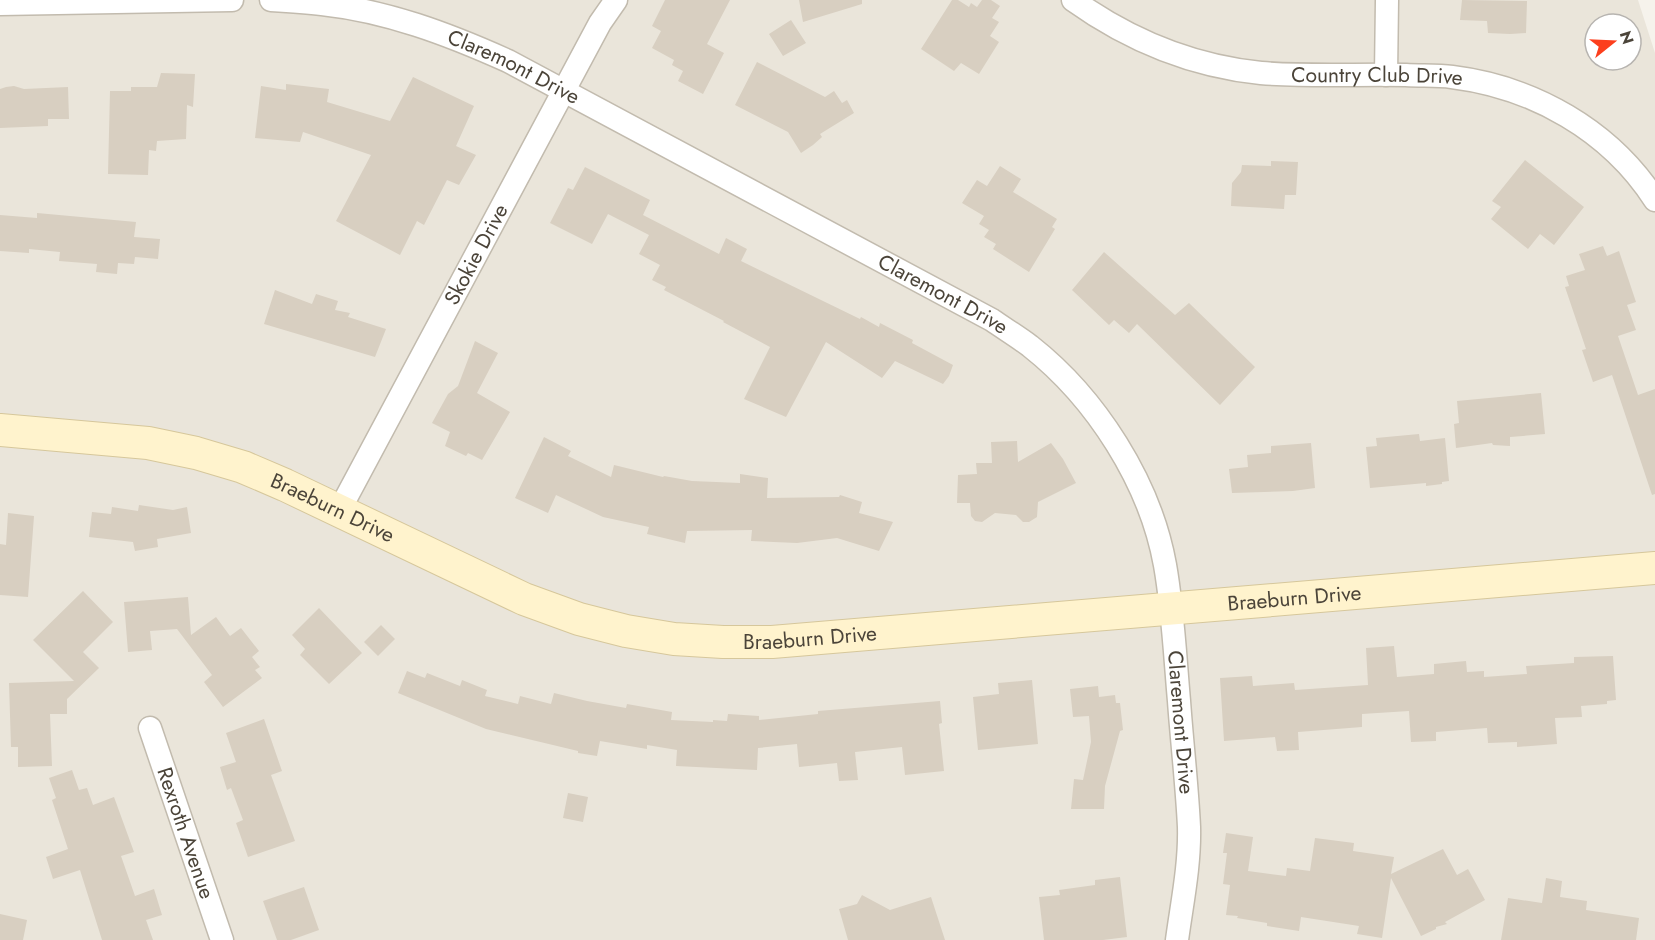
<svg xmlns="http://www.w3.org/2000/svg" width="1655" height="940" font-family="Jost,sans-serif">
	<style>
		.residential { fill: #eae5da; fill-rule: evenodd }
		.building { fill: #d8cfc1 }
		.lines { fill: none; stroke-linecap: round; stroke-linejoin: round }
		.street-casing { stroke: #c2bbae; stroke-width: 25 }
		.secondary-casing { stroke: #d6c79b; stroke-width: 34 }
		.street { stroke: #fff; stroke-width: 22 }
		.secondary { stroke: #fff3cd; stroke-width: 32 }
		.labels { text-anchor: middle; stroke-width: 5; stroke-linejoin: round; paint-order: stroke }
		.street-label { font-size: 21px; fill: #4b4439; stroke: #fff }
	</style>
	<rect width="100%" height="100%" fill="#f6f3ec"/>
	<path class="residential" d="M0 0H1638L1655 53V940H0ZM1595 24H1631V60H1595Z"/>
	<path class="building" d="M665 0H730L707 44 724 53 703 94 678 81 683 71 672 65 674 60 652 48 661 31 652 26Z
		M799 0H862V4L803 22Z
		M952 0H958L969 7 971 3 977 7 982 0H991L1000 6 992 18 999 22 990 36 999 42 979 74 961 63 954 71 921 49Z
		M1462 0 1527 1 1526 33 1510 34 1488 33 1487 21 1460 20Z
		M791 20 806 43 783 56 769 34Z
		M757 62 825 97 834 91 842 103 847 100 854 113 820 134 822 137 813 145 801 153 788 132 735 105Z
		M161 73 195 74 193 107 187 105 186 139 157 141 156 151 149 150 148 175 108 174 110 91H131V87H157Z
		M413 77 474 106 456 146 476 155 459 185 447 180 424 225 417 221 400 255 336 221 371 155 303 132 300 142 255 138 261 86 286 90V84L329 89 327 102 390 121Z
		M14 86 24 89 68 87 69 119H48V126L0 128V89L6 87Z
		M1525 160 1584 207 1554 245 1540 234 1528 249 1491 219 1501 207 1492 201Z
		M1271 161 1298 162 1296 195H1285L1284 209 1231 206 1232 183 1241 172 1242 165 1271 166Z
		M1000 166 1021 179 1013 192 1057 219 1052 227 1055 229 1029 272 993 249 996 244 984 237 989 230 979 224 984 216 962 203 977 180 987 186Z
		M585 167 650 200 643 215 719 254 726 238 747 249 741 261 860 319 861 317 879 327 880 323 913 340 912 343 953 365 949 376 943 384 895 361 882 378 826 342 786 417 744 399 770 347 723 322 724 321 664 290 666 287 652 280 660 265 639 254 649 235 608 214 592 244 550 223 568 188 573 190Z
		M37 213 136 222 134 237 160 239 158 259 135 257 134 264 118 263 117 274 96 272 97 264 59 261 60 252 29 249V253L0 251V215L37 218Z
		M1603 246 1607 256 1619 251 1636 302 1627 305 1636 330 1618 336 1638 395 1655 389V494L1652 495 1612 375 1593 382 1582 350 1586 349 1565 287 1569 286 1566 276 1585 270 1579 254Z
		M1104 252 1175 315 1189 303 1255 367 1220 405 1137 324 1129 333 1114 320 1109 325 1072 290Z
		M275 290 312 304 316 294 338 301 335 310 350 313 348 317 386 329 375 357 264 324Z
		M475 341 498 353 477 393 510 412 482 460 468 453 466 456 445 446 450 432 432 423 448 394 458 386Z
		M1541 393 1545 434 1510 437V446L1493 445 1492 443 1456 448 1454 424 1459 423 1457 401Z
		M1419 434 1420 441 1445 438 1449 481 1442 482V484L1426 486V483L1370 488 1366 447 1377 446 1376 438Z
		M544 437 571 451 568 456 611 477 614 465 663 477 664 476 692 481 740 483V474L768 478 767 498 839 497 840 495 862 502 859 513 893 522 879 551 837 538 797 543 751 541 752 530 687 531 685 543 647 534 649 527 603 517 556 495 548 513 515 498Z
		M1017 441 1018 462 1051 443 1063 459 1076 483 1038 502 1037 517 1029 522H1023L1016 515 995 513 982 522 975 521 971 516 970 503H957L958 475 977 474 976 463H992L991 442Z
		M1311 443 1315 488 1293 491 1232 493 1229 469 1248 467 1247 455 1271 453V446Z
		M139 505 173 510 187 507 191 533 157 539 158 547 135 551 133 542 89 537 92 512 111 514 112 507 138 511Z
		M8 513 34 516 28 597 0 595V544L6 545Z
		M83 591 113 622 83 652 99 668 67 699V714H50L52 766 18 767V747H11L9 683 74 681 33 640Z
		M188 597 191 635 216 617 230 636 241 628 259 651 252 657 260 667 255 670 262 678 223 707 204 682 212 675 177 629 150 631 152 650 128 652 124 602Z
		M319 608 362 653 329 684 300 655 305 649 292 635Z
		M381 625 395 639 378 656 364 642Z
		M1394 646 1397 677 1434 674V664L1466 661 1467 672 1484 671V677L1527 674 1526 666 1574 663V657L1613 656 1616 700 1607 701V704L1581 706 1582 717 1555 718 1557 744 1517 747V742L1488 743 1487 728 1436 732V741L1411 742 1409 711 1362 714V727L1298 732 1299 750 1277 751 1275 737 1224 741 1220 678 1252 676 1253 686 1294 683 1295 690 1368 685 1366 648Z
		M407 671 425 678 427 673 460 686 462 680 487 690 485 696 518 704 520 696 551 704 554 693 587 701 626 708 627 704 672 712 671 720 713 722V720L727 721 728 714 759 716V720L818 714V711L940 701 942 723 939 724 944 771 905 775 902 747 855 752 858 780 839 781 837 763 799 767 797 744 758 748 757 770 676 766 677 750 647 745V749L600 741 597 756 578 753V751L486 729 398 693Z
		M1032 680 1038 744 978 750 973 697 999 694 998 683Z
		M1098 686 1099 697 1115 695 1116 703H1120L1123 730 1120 731 1105 786 1104 809H1071L1074 779 1083 780 1091 742 1089 716 1073 717 1070 689Z
		M264 719 282 771 271 775 295 841 248 857 236 823 243 820 231 788 227 790 220 767 236 762 226 733Z
		M72 770 79 790 87 788 93 805 114 797 134 852 121 856 135 896 154 889 162 915 146 920 153 940H102L80 870 53 879 46 857 68 849 52 800 56 798 49 778Z
		M568 793 588 797 583 822 563 818Z
		M1226 833 1253 837 1248 871 1286 876 1287 868 1310 871 1315 838 1354 843 1353 851 1394 857 1391 874 1443 849 1457 875 1468 869 1485 900 1445 922 1447 924 1436 927V929L1421 936 1391 878 1382 938 1357 934 1359 926 1301 917 1299 931 1267 926V923L1237 918 1238 916 1226 915 1230 885 1223 884 1227 853H1223Z
		M1120 877 1127 937 1103 940H1044L1039 897 1060 895 1059 890 1095 885V880Z
		M1546 878 1562 881 1560 897 1587 901 1586 910 1639 918 1636 940H1501L1508 898 1542 903Z
		M304 887 319 930 291 940H277L263 901Z
		M862 895 890 910 931 897 945 940H848L839 909 857 904Z
		M0 914 27 920 23 940H0Z"/>
	<g class="lines">
		<defs>
			<g id="street">
				<path id="s1" d="M271 0C288 1 305 2 322 4 387 11 448 34 508 61L992 320C1005 329 1018 337 1030 346 1096 398 1150 482 1165 565 1173 610 1175 656 1179 701 1182 743 1187 785 1189 827 1190 865 1182 903 1177 940"/>
				<path id="s2" d="M1073 0C1129 40 1192 66 1261 73 1309 77 1358 74 1406 75 1421 76 1437 75 1452 77 1533 87 1610 130 1655 200"/>
				<path d="M0 4 232 0"/>
				<path d="M1386 75 1387 0"/>
				<path id="s3" d="M339 511 600 23 616 0"/>
				<path id="s4" d="M150 728 222 940"/>
			</g>
			<g id="secondary">
				<path id="s5" d="M0 430 148 443 196 453 243 467 285 485 524 599 579 619 626 631 674 639 723 642H772L1655 568"/>
			</g>
		</defs>
		<use href="#street" class="street-casing"/>
		<use href="#secondary" class="secondary-casing"/>
		<use href="#street" class="street"/>
		<use href="#secondary" class="secondary"/>
	</g>
	<g class="labels">
		<g class="street-label">
			<text dy="7" stroke="none"><textPath href="#s1" startOffset="254">Claremont Drive</textPath></text>
			<text dy="7" stroke="none"><textPath href="#s2" startOffset="320">Country Club Drive</textPath></text>
			<text dy="7" stroke="none"><textPath href="#s3" startOffset="291">Skokie Drive</textPath></text>
			<text dy="7" stroke="none"><textPath href="#s1" startOffset="740">Claremont Drive</textPath></text>
			<text dy="7" stroke="none"><textPath href="#s5" startOffset="345">Braeburn Drive</textPath></text>
			<text dy="7" stroke="none"><textPath href="#s5" startOffset="1335">Braeburn Drive</textPath></text>
			<text dy="7" stroke="none"><textPath href="#s5" startOffset="849">Braeburn Drive</textPath></text>
			<text dy="7" stroke="none"><textPath href="#s1" startOffset="1262">Claremont Drive</textPath></text>
			<text dy="7" stroke="none"><textPath href="#s4" startOffset="111">Rexroth Avenue</textPath></text>
		</g>
	</g>
	<g transform="translate(1613 42) rotate(72)"><circle r="28" fill="#ffffff" stroke="#b7b4b0" stroke-width="1.5"/>
	<path d="M0-4.5L10 22L0 15L-10 22Z" fill="#fc3f1d"/>
	<text y="-9" font-size="16" font-weight="bold" text-anchor="middle" fill="#4b4439">N</text>
	</g>
</svg>
